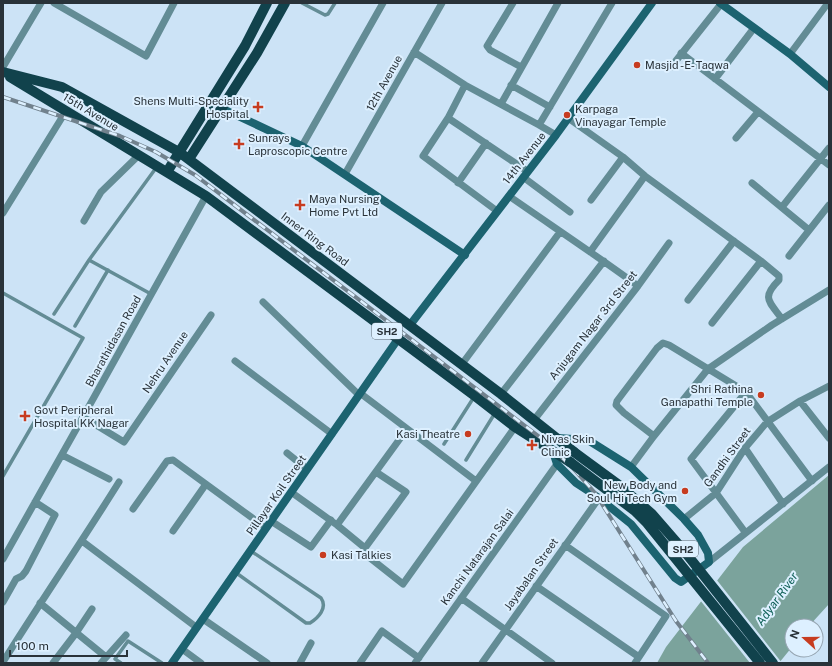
<svg xmlns="http://www.w3.org/2000/svg" width="832" height="666" font-family="'Public Sans',sans-serif">
	<style>
		.water { fill: #7ba39c }
		.pier { fill: #cce3f6 }
		.lines { fill: none; stroke-linecap: round; stroke-linejoin: round }
		.lane { stroke: #638c95; stroke-width: 3.5 }
		.street { stroke: #638c95; stroke-width: 7 }
		.secondary { stroke: #1c6370; stroke-width: 8 }
		.primary { stroke: #11424c; stroke-width: 10 }
		.rail-casing { stroke: #71818d; stroke-width: 4 }
		.rail { stroke: #ddf0ff; stroke-width: 2.5; stroke-dasharray: 8; stroke-linecap: butt }
		.primary-bridge { stroke: #11424c; stroke-width: 10 }
		.poi-dot { fill: #c73c20; stroke: #ddf0ff; stroke-width: 1.5 }
		.labels { text-anchor: middle; stroke-width: 4; stroke-linejoin: round; paint-order: stroke }
		.shield { fill: #ddf0ff; stroke: #5f6b74; stroke-width: 1 }
		.shield-label { font-size: 10px; font-weight: bold; fill: #293239 }
		.poi-label { font-size: 11px; fill: #293239; stroke: #ddf0ff; text-anchor: start }
		.street-label { font-size: 11px; fill: #293239; stroke: #ddf0ff }
		.water-label { font-size: 12px; font-style: italic; fill: #0f6057; stroke: #ddf0ff }
	</style>
	<rect width="100%" height="100%" fill="#cce3f6"/>
	<path class="water" d="M829 475V604L809 626H792V647L779 663H657L666 647 743 547Z"/>
	<path class="pier" d="M716 579 782 663H750L700 600Z"/>
	<g class="lines">
		<path class="lane" d="M302 3 325 15 328 14 335 3
			M89 260 151 294
			M3 293 83 338 3 476
			M54 314 89 260 156 168
			M75 326 108 270
			M444 444 474 397
			M466 460 495 413
			M235 572 306 623H310C318 618 328 608 321 598L251 551
			M121 663 115 659 128 641 162 663"/>
		<path class="street" d="M54 3 146 56 174 3
			M513 3 487 46 490 50 521 67
			M414 52 465 85 539 125 556 135
			M681 53 829 165
			M790 54 828 3
			M3 67 41 3
			M671 67 721 4
			M715 79 754 28
			M511 85 550 107
			M501 104 558 3
			M448 118 465 85
			M568 118 623 157 645 176 761 261 779 276V280C761 298 769 301 782 319
			M539 125 612 3
			M736 138 758 112
			M302 146 383 3
			M345 174 442 3
			M523 177 570 212
			M458 183 486 143
			M752 183 809 230
			M509 196C552 226 596 255 638 286
			M591 200 623 157
			M782 207 829 148
			M497 211 423 156 448 118 527 171
			M3 213 66 111
			M84 221 101 192 139 155
			M590 252 645 176
			M789 256 829 205
			M688 300 734 241
			M263 302 359 395
			M712 323 761 261
			M235 361 332 434
			M462 364 560 232
			M360 393 476 481
			M501 394 604 261
			M800 401 829 438
			M83 417 124 442 211 315
			M534 420 638 286 669 243
			M654 436 624 413 616 405 617 401 657 348 663 343 669 345 746 392 812 481
			M745 448 783 504
			M287 453 307 469
			M62 455 109 479
			M631 467 654 436 708 369 772 325 829 290
			M291 492 337 525 365 548V554L403 584 515 427
			M133 509 167 461 173 460 266 528
			M684 519 716 493 745 448 767 422 800 401 829 386
			M271 521 311 547 331 520
			M337 525 407 429
			M173 531 206 484
			M745 532 691 459 746 392
			M82 541 196 627
			M565 545 666 616 635 663
			M365 548 406 492 376 472
			M3 559 83 417 206 196
			M709 562 829 467
			M536 586 639 657
			M461 598 552 663
			M3 602 16 579 22 576 26 571 55 515 35 502
			M40 603 106 657
			M203 619 267 663
			M182 649 201 663
			M3 662C41 601 81 543 119 482
			M53 663 76 633 92 609
			M101 663 126 635
			M300 663 311 643
			M360 663 382 631 419 658
			M415 663 557 464
			M482 663 599 498"/>
		<path class="secondary" d="M720 3 790 54 829 87
			M223 109 302 146 465 255
			M410 325 556 135 652 3
			M552 449 557 464 576 483 599 498 631 524 675 578 681 582 709 562 708 553 698 535 684 519 631 467 588 440 558 438
			M172 663 398 339"/>
		<path class="primary" d="M3 72 62 87 179 152 501 394 574 452
			M10 77 206 196 475 396 515 427 570 462
			M189 159 257 53 285 3
			M167 172 245 46 267 3"/>
		<defs>
			<path id="rail" d="M3 97 120 136 156 152 195 175 541 438 572 467 595 493 676 621 708 663"/>
		</defs>
		<use href="#rail" class="rail-casing"/>
		<use href="#rail" class="rail"/>
		<path class="primary-bridge" d="M574 452 619 485 652 514 685 552 773 663
			M570 462 635 511 647 523 760 663"/>
	</g>
	<g class="poi-dot">
		<circle cx="637" cy="65" r="4"/>
		<path d="M256 101h4v4h4v4h-4v4h-4v-4h-4v-4h4z"/>
		<circle cx="567" cy="115" r="4"/>
		<path d="M237 138h4v4h4v4h-4v4h-4v-4h-4v-4h4z"/>
		<path d="M298 199h4v4h4v4h-4v4h-4v-4h-4v-4h4z"/>
		<circle cx="761" cy="395" r="4"/>
		<path d="M23 410h4v4h4v4h-4v4h-4v-4h-4v-4h4z"/>
		<circle cx="468" cy="434" r="4"/>
		<path d="M530 439h4v4h4v4h-4v4h-4v-4h-4v-4h4z"/>
		<circle cx="685" cy="491" r="4"/>
		<circle cx="323" cy="555" r="4"/>
	</g>
	<g class="labels">
		<g class="shield">
			<rect x="372" y="323" width="30" height="16" rx="3"/>
			<rect x="668" y="541" width="30" height="16" rx="3"/>
		</g>
		<g class="shield-label">
			<text x="387" y="335">SH2</text>
			<text x="683" y="553">SH2</text>
		</g>
		<g class="poi-label">
			<text x="645" y="69">Masjid -E- Taqwa</text>
			<text x="249" y="105" text-anchor="end">Shens Multi-Speciality<tspan x="249" dy="13">Hospital</tspan></text>
			<text x="575" y="113">Karpaga<tspan x="575" dy="13">Vinayagar Temple</tspan></text>
			<text x="248" y="142">Sunrays<tspan x="248" dy="13">Laproscopic Centre</tspan></text>
			<text x="309" y="203">Maya Nursing<tspan x="309" dy="13">Home Pvt Ltd</tspan></text>
			<text x="753" y="393" text-anchor="end">Shri Rathina<tspan x="753" dy="13">Ganapathi Temple</tspan></text>
			<text x="34" y="414">Govt Peripheral<tspan x="34" dy="13">Hospital KK Nagar</tspan></text>
			<text x="460" y="438" text-anchor="end">Kasi Theatre</text>
			<text x="541" y="443">Nivas Skin<tspan x="541" dy="13">Clinic</tspan></text>
			<text x="677" y="489" text-anchor="end">New Body and<tspan x="677" dy="13">Soul Hi Tech Gym</tspan></text>
			<text x="331" y="559">Kasi Talkies</text>
		</g>
		<g class="street-label">
			<text transform="translate(384 83) rotate(-61)" y="4">12th Avenue</text>
			<text transform="translate(91 112) rotate(31)" y="4">15th Avenue</text>
			<text transform="translate(524 158) rotate(-52)" y="4">14th Avenue</text>
			<text transform="translate(315 239) rotate(37)" y="4">Inner Ring Road</text>
			<text transform="translate(593 325) rotate(-52)" y="4">Anjugam Nagar 3rd Street</text>
			<text transform="translate(113 341) rotate(-61)" y="4">Bharathidasan Road</text>
			<text transform="translate(165 362) rotate(-56)" y="4">Nehru Avenue</text>
			<text transform="translate(727 457) rotate(-54)" y="4">Gandhi Street</text>
			<text transform="translate(276 495) rotate(-55)" y="4">Pillayar Koil Street</text>
			<text transform="translate(477 557) rotate(-54)" y="4">Kanchi Natarajan Salai</text>
			<text transform="translate(531 574) rotate(-55)" y="4">Jayabalan Street</text>
		</g>
		<g class="water-label">
			<text transform="translate(777 599) rotate(-54)" y="4">Adyar River</text>
		</g>
	</g>
	<rect width="832" height="666" fill="none" stroke="#293239" stroke-width="8"/>
	<g transform="translate(804 638) rotate(291)"><circle r="19" fill="#ddf0ff" stroke="#95a4b0"/>
	<path d="M0-3L7 15L0 10L-7 15Z" fill="#c73c20"/>
	<text y="-6" font-size="11" font-weight="bold" text-anchor="middle" fill="#293239">N</text>
	</g>
	<path d="M10 650v6h117v-6" fill="none" stroke="#293239" stroke-width="2"/>
	<text x="16" y="650" font-size="12" fill="#293239" stroke="#ddf0ff" stroke-width="3" paint-order="stroke">100 m</text>
</svg>
